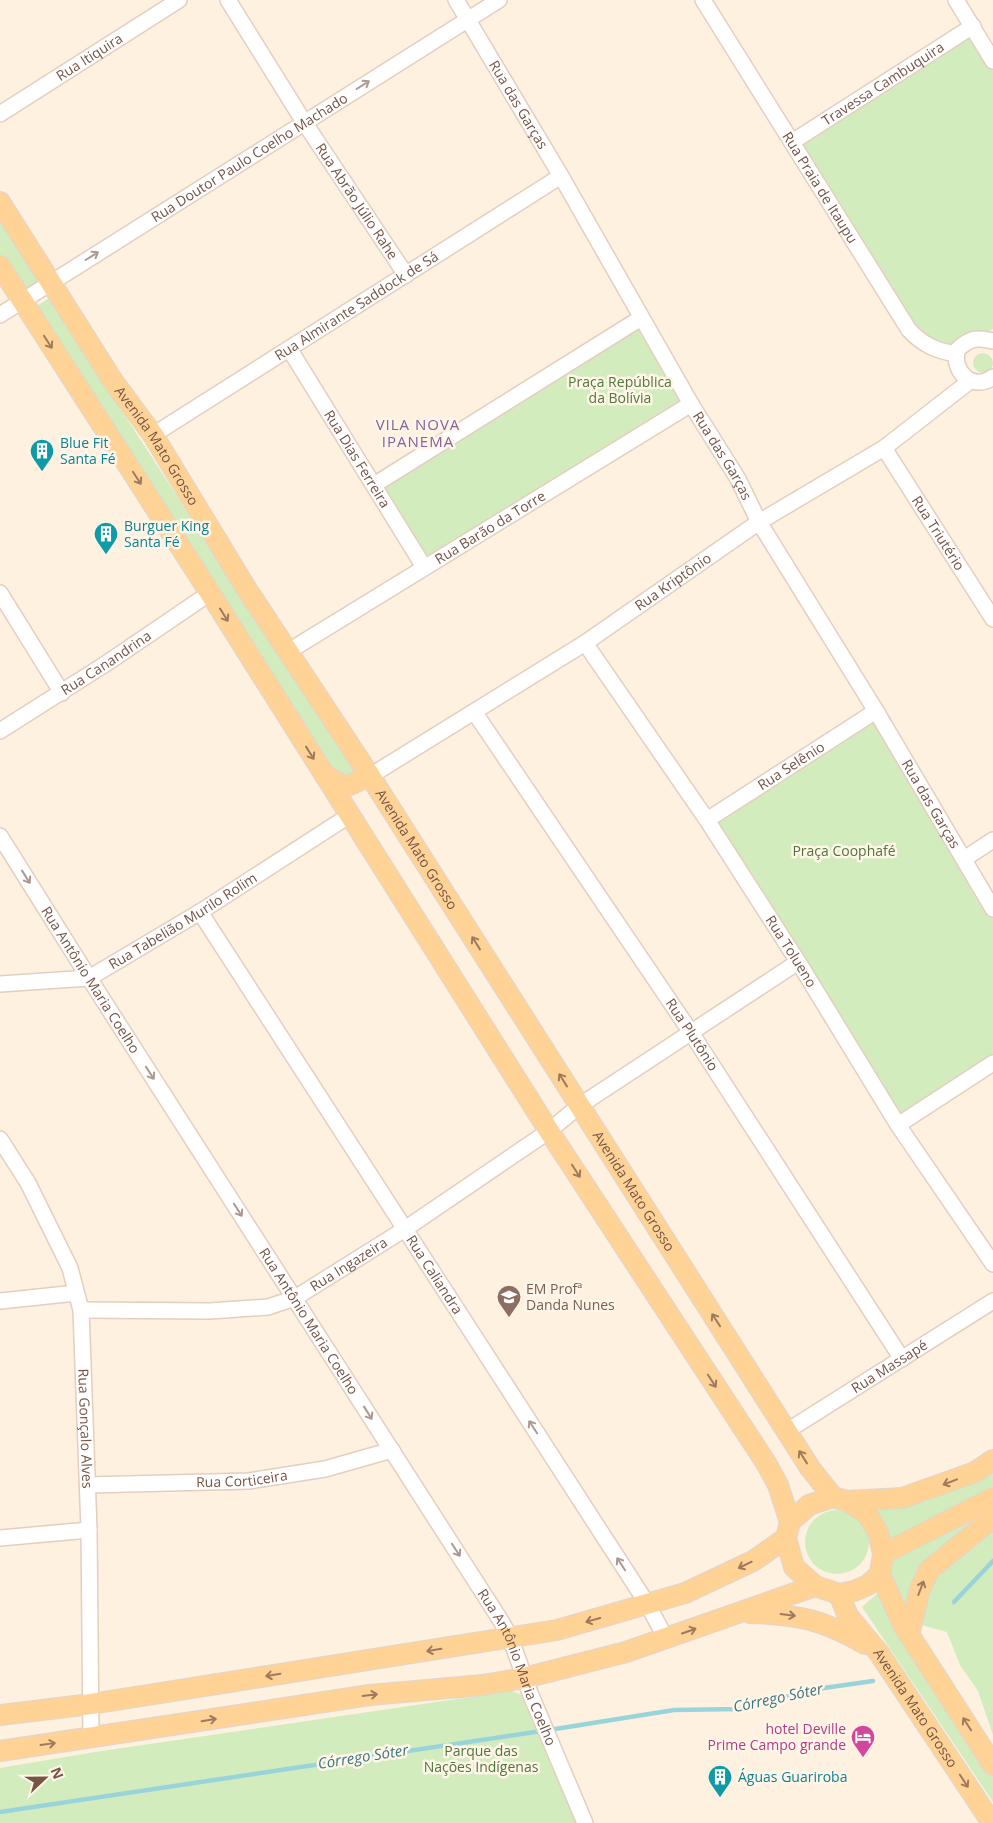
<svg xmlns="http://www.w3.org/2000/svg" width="993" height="1823" font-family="'Open Sans',sans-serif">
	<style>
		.green { fill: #d3ecbe }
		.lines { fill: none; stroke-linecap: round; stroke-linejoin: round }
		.stream { stroke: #99d4db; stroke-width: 4.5 }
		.minor-casing { stroke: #e4cebf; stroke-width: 18 }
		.major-casing { stroke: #ded6d3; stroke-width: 22 }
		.minor { stroke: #fff; stroke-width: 15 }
		.major { stroke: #ffd296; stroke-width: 20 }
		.oneway { stroke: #ad9890 }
		.oneway2 { stroke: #9f7a5e }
		.labels { text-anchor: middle; stroke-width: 5; stroke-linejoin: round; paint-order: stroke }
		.street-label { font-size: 14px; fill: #765446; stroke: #fff5e8 }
		.park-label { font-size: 14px; fill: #50773b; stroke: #fff5e8 }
		.culture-label { font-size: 14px; fill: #0d838f; stroke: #fff5e8; text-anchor: start }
		.education-label { font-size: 14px; fill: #785e54; stroke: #fff5e8; text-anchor: start }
		.hotel-label { font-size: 14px; fill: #b23c85; stroke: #fff5e8; text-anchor: end }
		.neighbourhood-label { font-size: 15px; letter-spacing: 1px; fill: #84619a; stroke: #fff5e8 }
		.water-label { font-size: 15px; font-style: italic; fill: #39767d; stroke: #fff5e8 }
	</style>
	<rect width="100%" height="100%" fill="#fef1e0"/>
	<path class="green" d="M973 26 993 61V329L958 349 919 341 792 142Z
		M0 221 47 294 31 305 0 255Z
		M49 298 363 784 344 796 34 308Z
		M641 318 691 404 424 567 374 485Z
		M973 363a10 10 0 1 1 20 0a10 10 0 1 1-20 0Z
		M876 711 993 909V1063L898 1125 707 820Z
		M993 1468V1735L978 1691 960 1665 947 1632C914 1623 906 1623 887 1593 893 1551 896 1547 874 1509Z
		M805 1542a32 32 0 1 1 64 0a32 32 0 1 1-64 0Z
		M880 1591 993 1772V1802L862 1607Z
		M512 1691 525 1696 578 1823H0V1768L95 1752Z"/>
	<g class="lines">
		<path class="stream" d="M954 1602 993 1561
			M549 1730 674 1710 740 1709 810 1690 873 1681
			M0 1812 542 1731"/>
		<defs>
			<g id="minor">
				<path id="s1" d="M228 0 304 122 406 275"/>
				<path id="s2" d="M456 0 561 176 691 404 738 479 759 522 876 711 993 909"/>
				<path id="s3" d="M703 0 909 330C923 345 937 351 956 354"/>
				<path d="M956 0 993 61"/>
				<path id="s4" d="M0 114 179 0"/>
				<path id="s5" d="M792 142 973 26"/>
				<path id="s6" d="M0 315 499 0"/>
				<path d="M993 341C977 337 970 338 958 349 950 371 973 392 993 377"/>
				<path id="s7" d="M290 350 424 567"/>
				<path id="s8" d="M153 435 561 176"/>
				<path id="s9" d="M884 448 993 619"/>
				<path d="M374 485 641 318"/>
				<path d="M0 593 62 693"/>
				<path id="s10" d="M585 643 707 820 802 968 898 1125 993 1264"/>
				<path id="s11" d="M289 651 691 404"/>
				<path id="s12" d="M475 713 690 1031 902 1359"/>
				<path id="s13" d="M0 731 107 663 210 593"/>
				<path id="s14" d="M370 776 585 643 759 522 884 448 970 381"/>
				<path id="s15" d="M707 820 876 711"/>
				<path id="s16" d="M0 836 89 978 501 1621 510 1637 530 1693 585 1823"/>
				<path d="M964 859 993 840"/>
				<path id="s17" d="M200 912 648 1605 666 1639"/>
				<path id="s18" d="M0 984 89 978 200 912 350 815"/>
				<path d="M898 1125 993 1063"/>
				<path id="s19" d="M0 1139 28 1183 70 1268 81 1310 89 1530 91 1738"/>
				<path d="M0 1301 76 1293"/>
				<path id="s20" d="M81 1310 210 1311 268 1307 295 1298 405 1229 549 1131 579 1106 798 962"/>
				<path id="s21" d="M787 1431 993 1301"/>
				<path id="s22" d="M88 1485 249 1481 325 1469 392 1450"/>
				<path d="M0 1538 89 1530"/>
			</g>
			<g id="major">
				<path id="s23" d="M0 202 113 381 153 435 246 588 370 776 810 1468 833 1497"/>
				<path d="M0 266 210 593 549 1131 766 1463 778 1485 790 1522"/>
				<path d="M325 775 345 787 370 776"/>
				<path d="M833 1497 847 1501 866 1513 878 1532 883 1554 880 1574 868 1585 854 1591 839 1594 815 1586 794 1567 786 1538 790 1522 809 1505Z"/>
				<path d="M847 1501 902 1498 975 1472 993 1460"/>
				<path d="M883 1554 993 1498"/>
				<path d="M880 1574 903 1625 993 1765"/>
				<path id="s24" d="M839 1594 848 1616 879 1653 992 1823"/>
				<path d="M750 1613C797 1614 824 1620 865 1644"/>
				<path d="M909 1635 920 1589 929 1570 993 1518"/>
				<path d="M0 1715 91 1704 557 1630 685 1593 753 1561 786 1538"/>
				<path d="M0 1751 370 1695 483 1685 524 1678 626 1652 815 1586"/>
			</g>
		</defs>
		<use href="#minor" class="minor-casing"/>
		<use href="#major" class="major-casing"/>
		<use href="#minor" class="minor"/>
		<use href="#major" class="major"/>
	</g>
	<defs><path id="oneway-shaft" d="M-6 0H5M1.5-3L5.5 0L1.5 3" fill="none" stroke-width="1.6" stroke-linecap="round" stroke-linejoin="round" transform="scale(1.25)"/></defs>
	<g class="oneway">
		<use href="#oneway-shaft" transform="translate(363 85) rotate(-32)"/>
		<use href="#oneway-shaft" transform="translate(92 256) rotate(-32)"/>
		<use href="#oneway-shaft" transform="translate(26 877) rotate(58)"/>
		<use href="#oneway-shaft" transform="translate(150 1073) rotate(57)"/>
		<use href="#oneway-shaft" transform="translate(238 1210) rotate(57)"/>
		<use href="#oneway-shaft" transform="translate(368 1413) rotate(58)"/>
		<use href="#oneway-shaft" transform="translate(533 1427) rotate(-123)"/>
		<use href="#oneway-shaft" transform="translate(456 1550) rotate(57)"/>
		<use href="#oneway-shaft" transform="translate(621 1564) rotate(-123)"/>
	</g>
	<g class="oneway2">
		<use href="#oneway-shaft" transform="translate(48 342) rotate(57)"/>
		<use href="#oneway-shaft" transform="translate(137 478) rotate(57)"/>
		<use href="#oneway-shaft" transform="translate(224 615) rotate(58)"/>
		<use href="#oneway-shaft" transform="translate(310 753) rotate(58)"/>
		<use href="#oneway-shaft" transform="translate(476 943) rotate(-122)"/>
		<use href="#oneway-shaft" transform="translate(563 1080) rotate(-122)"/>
		<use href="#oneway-shaft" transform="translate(576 1171) rotate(57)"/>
		<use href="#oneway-shaft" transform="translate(716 1320) rotate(-123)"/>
		<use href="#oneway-shaft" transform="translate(712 1381) rotate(57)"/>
		<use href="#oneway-shaft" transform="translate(803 1457) rotate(-122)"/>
		<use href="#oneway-shaft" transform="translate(950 1482) rotate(159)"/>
		<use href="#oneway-shaft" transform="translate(745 1565) rotate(154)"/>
		<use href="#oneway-shaft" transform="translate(921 1588) rotate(-69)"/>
		<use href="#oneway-shaft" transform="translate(788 1615) rotate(7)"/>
		<use href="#oneway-shaft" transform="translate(593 1620) rotate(165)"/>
		<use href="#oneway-shaft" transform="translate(689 1631) rotate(-19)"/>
		<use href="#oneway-shaft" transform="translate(434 1650) rotate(171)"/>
		<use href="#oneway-shaft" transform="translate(273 1675) rotate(171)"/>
		<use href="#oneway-shaft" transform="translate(370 1695) rotate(-7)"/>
		<use href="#oneway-shaft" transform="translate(209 1720) rotate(-9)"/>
		<use href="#oneway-shaft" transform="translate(967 1724) rotate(-123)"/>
		<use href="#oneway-shaft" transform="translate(48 1744) rotate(-8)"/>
		<use href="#oneway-shaft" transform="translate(964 1781) rotate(57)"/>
	</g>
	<defs>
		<symbol id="building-pin" viewBox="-11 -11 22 30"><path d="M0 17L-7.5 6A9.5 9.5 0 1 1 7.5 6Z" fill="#0f9aa8" stroke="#fff5e8"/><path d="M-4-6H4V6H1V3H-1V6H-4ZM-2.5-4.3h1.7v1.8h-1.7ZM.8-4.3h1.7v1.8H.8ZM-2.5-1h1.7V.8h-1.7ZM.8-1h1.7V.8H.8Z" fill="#fff"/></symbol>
		<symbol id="school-pin" viewBox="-11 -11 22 30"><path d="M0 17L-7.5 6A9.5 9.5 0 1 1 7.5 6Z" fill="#8d6e63" stroke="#fff5e8"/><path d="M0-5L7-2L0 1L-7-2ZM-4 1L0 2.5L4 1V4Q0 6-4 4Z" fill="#fff"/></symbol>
		<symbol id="hotel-pin" viewBox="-11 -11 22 30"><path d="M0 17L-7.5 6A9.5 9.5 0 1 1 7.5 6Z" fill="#d1479c" stroke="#fff5e8"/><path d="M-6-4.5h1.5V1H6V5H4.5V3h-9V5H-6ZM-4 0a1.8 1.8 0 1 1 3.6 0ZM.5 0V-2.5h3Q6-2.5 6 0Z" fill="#fff"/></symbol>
	</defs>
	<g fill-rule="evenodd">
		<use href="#building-pin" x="28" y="437" width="28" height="38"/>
		<use href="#building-pin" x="92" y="520" width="28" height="38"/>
		<use href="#school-pin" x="495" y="1283" width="28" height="38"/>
		<use href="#hotel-pin" x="849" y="1723" width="28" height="38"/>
		<use href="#building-pin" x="706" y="1763" width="28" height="38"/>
	</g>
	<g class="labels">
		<g class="street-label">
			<text dy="5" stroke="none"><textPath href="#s4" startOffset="106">Rua Itiquira</textPath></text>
			<text dy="5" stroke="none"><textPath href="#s5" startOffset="108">Travessa Cambuquira</textPath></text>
			<text dy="5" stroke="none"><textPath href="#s2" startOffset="122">Rua das Garças</textPath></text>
			<text dy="5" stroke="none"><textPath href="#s6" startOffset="295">Rua Doutor Paulo Coelho Machado</textPath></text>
			<text dy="5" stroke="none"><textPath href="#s3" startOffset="221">Rua Praia de Itaupu</textPath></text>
			<text dy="5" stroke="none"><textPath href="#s1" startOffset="239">Rua Abrão Júlio Rahe</textPath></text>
			<text dy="5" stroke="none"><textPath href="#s8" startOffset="241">Rua Almirante Saddock de Sá</textPath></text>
			<text dy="5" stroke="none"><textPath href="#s23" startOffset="290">Avenida Mato Grosso</textPath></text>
			<text dy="5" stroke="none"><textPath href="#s2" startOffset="528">Rua das Garças</textPath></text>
			<text dy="5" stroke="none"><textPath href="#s7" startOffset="128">Rua Dias Ferreira</textPath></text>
			<text dy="5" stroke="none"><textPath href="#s11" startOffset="236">Rua Barão da Torre</textPath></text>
			<text dy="5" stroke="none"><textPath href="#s9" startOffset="101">Rua Triutério</textPath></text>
			<text dy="5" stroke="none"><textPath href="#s14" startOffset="360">Rua Kriptônio</textPath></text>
			<text dy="5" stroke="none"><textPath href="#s13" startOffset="126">Rua Canandrina</textPath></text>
			<text dy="5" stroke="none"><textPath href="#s15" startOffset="100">Rua Selênio</textPath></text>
			<text dy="5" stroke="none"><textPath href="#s2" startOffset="934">Rua das Garças</textPath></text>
			<text dy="5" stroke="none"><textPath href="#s23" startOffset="770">Avenida Mato Grosso</textPath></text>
			<text dy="5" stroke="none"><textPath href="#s18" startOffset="199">Rua Tabelião Murilo Rolim</textPath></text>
			<text dy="5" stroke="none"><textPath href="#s10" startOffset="371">Rua Tolueno</textPath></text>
			<text dy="5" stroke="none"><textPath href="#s16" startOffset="170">Rua Antônio Maria Coelho</textPath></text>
			<text dy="5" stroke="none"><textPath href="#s12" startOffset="388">Rua Plutônio</textPath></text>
			<text dy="5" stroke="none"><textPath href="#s23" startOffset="1175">Avenida Mato Grosso</textPath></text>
			<text dy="5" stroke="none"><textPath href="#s20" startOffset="279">Rua Ingazeira</textPath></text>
			<text dy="5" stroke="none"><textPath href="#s17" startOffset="432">Rua Caliandra</textPath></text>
			<text dy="5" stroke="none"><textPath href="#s16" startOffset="575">Rua Antônio Maria Coelho</textPath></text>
			<text dy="5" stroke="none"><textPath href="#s21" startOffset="121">Rua Massapé</textPath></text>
			<text dy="5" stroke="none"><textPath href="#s19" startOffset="309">Rua Gonçalo Alves</textPath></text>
			<text dy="5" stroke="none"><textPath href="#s22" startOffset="154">Rua Corticeira</textPath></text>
			<text dy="5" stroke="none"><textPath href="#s16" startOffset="980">Rua Antônio Maria Coelho</textPath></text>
			<text dy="5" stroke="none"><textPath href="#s24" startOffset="138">Avenida Mato Grosso</textPath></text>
		</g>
		<g class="park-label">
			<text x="620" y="387">Praça República<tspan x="620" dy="16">da Bolívia</tspan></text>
			<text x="844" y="856">Praça Coophafé</text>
			<text x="481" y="1756">Parque das<tspan x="481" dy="16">Nações Indígenas</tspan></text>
		</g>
		<g class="culture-label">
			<text x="60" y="448">Blue Fit<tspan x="60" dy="16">Santa Fé</tspan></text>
			<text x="124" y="531">Burguer King<tspan x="124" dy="16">Santa Fé</tspan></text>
			<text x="738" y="1782">Águas Guariroba</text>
		</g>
		<g class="education-label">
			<text x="526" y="1294">EM Profª<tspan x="526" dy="16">Danda Nunes</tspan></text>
		</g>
		<g class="hotel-label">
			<text x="846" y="1734">hotel Deville<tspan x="846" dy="16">Prime Campo grande</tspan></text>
		</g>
		<g class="neighbourhood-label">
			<text x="418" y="430">VILA NOVA<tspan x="418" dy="17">IPANEMA</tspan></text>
		</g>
		<g class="water-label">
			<text transform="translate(778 1698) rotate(-12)" y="5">Córrego Sóter</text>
			<text transform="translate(363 1757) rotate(-9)" y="5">Córrego Sóter</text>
		</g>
	</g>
	<g transform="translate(45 1778) rotate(68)" stroke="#fff5e8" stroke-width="4" paint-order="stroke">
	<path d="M0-4L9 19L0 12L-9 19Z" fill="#765446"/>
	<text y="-8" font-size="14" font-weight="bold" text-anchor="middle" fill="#765446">N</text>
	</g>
</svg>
